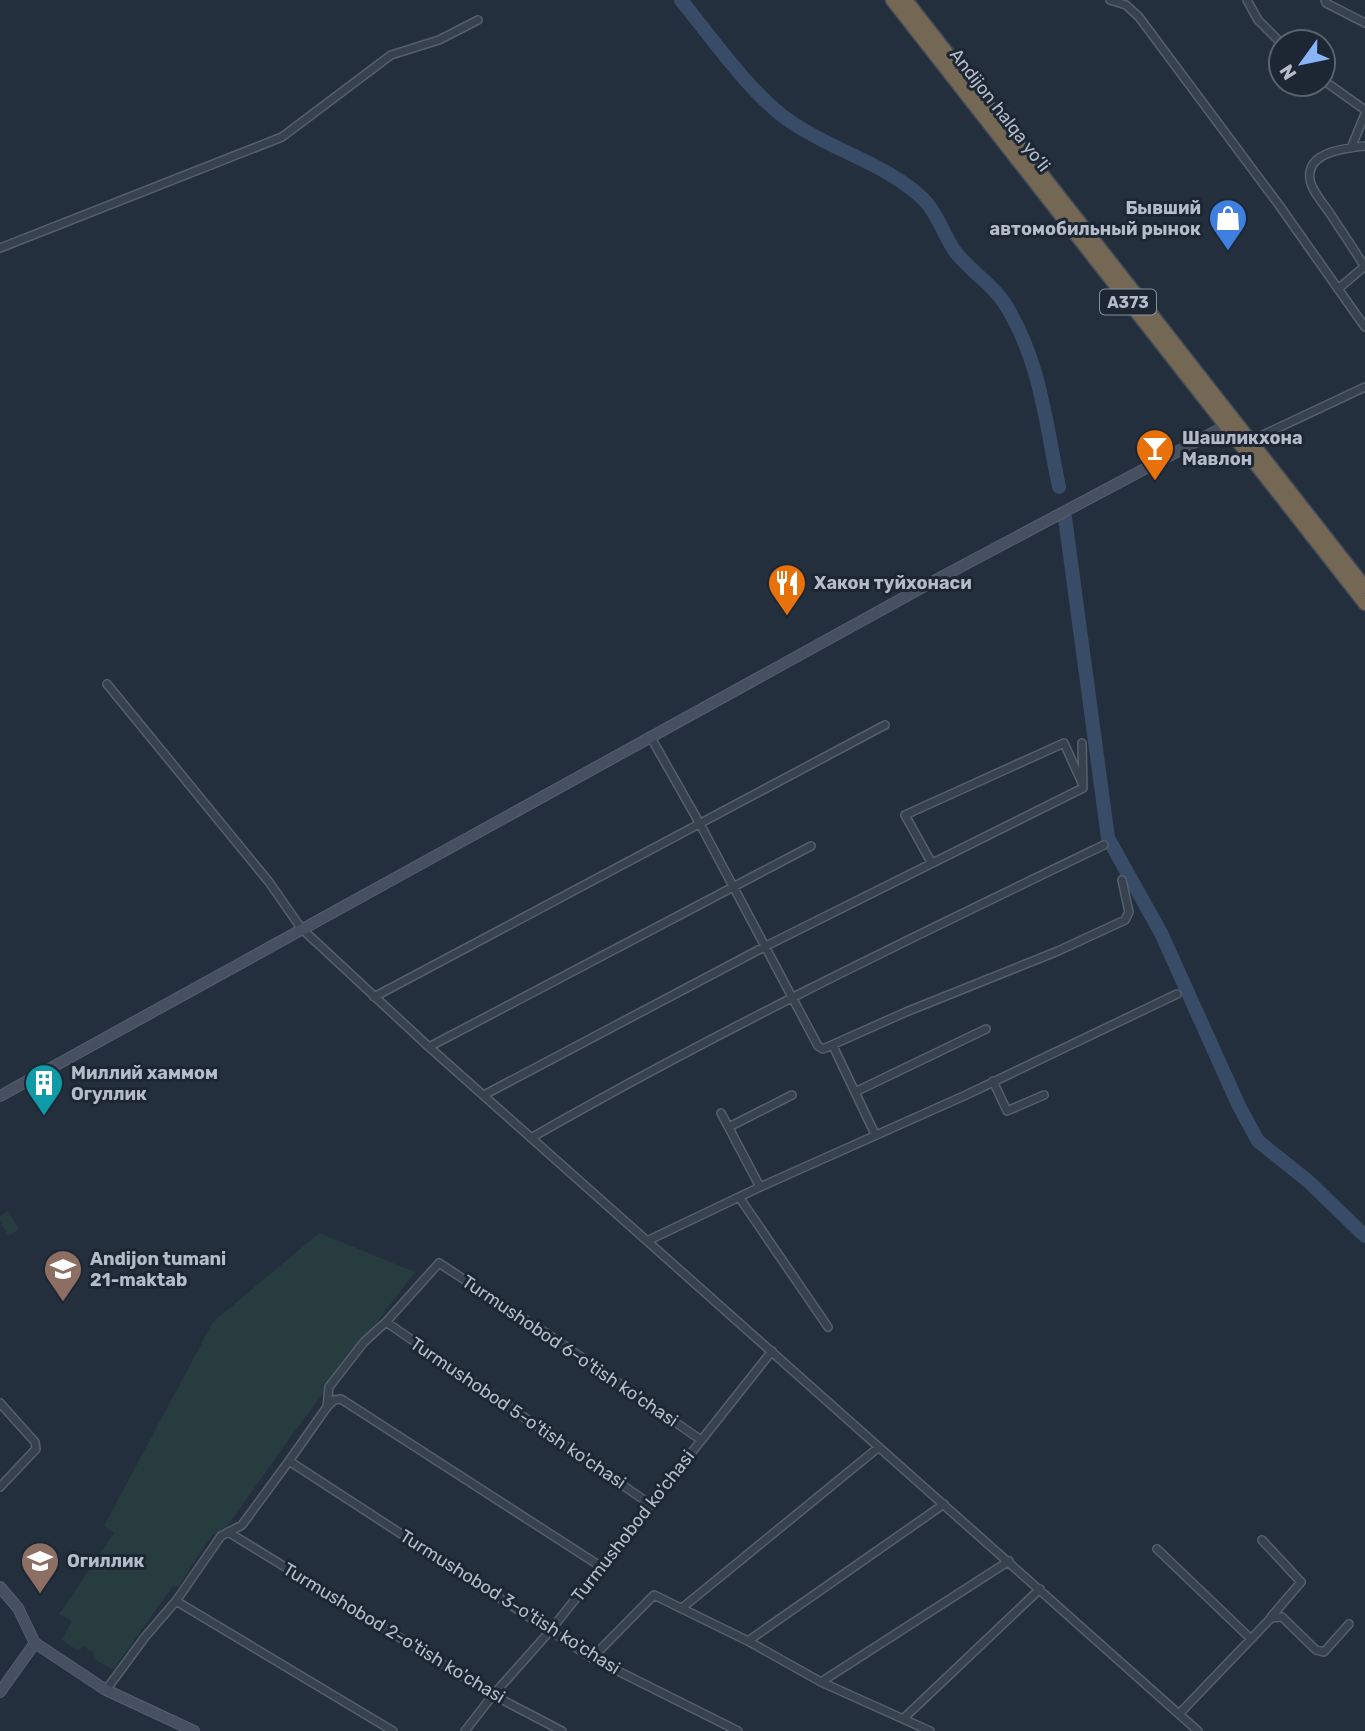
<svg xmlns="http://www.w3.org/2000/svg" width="1365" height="1731" font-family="Rubik,sans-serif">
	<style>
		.green { fill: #263c3f }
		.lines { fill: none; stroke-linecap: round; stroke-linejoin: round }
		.river { stroke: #394c67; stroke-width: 14 }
		.street-casing { stroke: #565f6c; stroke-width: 10 }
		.secondary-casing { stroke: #565f6c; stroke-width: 12 }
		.highway-casing { stroke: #434c59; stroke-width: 15 }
		.street { stroke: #38414e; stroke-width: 7 }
		.secondary { stroke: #465061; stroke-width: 10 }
		.highway { stroke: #746855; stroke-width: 12 }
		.labels { text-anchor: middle; stroke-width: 6; stroke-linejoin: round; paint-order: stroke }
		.shield { fill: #1d2633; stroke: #878f9c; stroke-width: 2 }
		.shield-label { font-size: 16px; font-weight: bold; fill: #b4bcc9 }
		.street-label { font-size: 18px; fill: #b4bcc9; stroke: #1d2633 }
		.poi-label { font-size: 18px; font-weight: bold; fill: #b4bcc9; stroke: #1d2633; text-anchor: start }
	</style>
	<rect width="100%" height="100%" fill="#242f3e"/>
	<path class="green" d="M8 1211 19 1229 9 1236 0 1222V1216Z
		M319 1233 415 1272 297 1428 228 1525 210 1538 178 1587 173 1586 113 1670 94 1659 93 1652 84 1647 77 1650 62 1640 72 1621 59 1614 114 1533 104 1526 213 1322Z"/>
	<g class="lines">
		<path class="river" d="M681 0C711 37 752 96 791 122 832 150 883 163 920 196 936 210 943 233 954 250 968 270 992 283 1005 304 1040 359 1046 424 1059 487
			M1065 518 1108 838 1161 933 1239 1106 1258 1141 1308 1181 1365 1236"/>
		<defs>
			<path id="street" d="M1110 0 1126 5 1139 17 1279 205 1365 327
				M1247 0 1258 20 1281 43
				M1325 0 1326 3 1365 23
				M1323 80 1365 110
				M1365 146C1348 148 1306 151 1310 179 1311 190 1323 203 1329 212 1341 230 1353 248 1365 267
				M1351 148 1365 114
				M0 248 282 137 391 55 439 40 478 20
				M1338 289 1365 266
				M1248 442 1365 387
				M107 684 269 882 301 928 429 1047 1198 1731
				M650 736 700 824 818 1046 823 1049 906 1012 1058 951 1125 920 1129 912 1122 880
				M931 862 905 815 1064 743 1082 783
				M374 997 885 725
				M833 1046 875 1134
				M429 1047 811 846
				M993 1081 1007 1111 1044 1095
				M855 1092 986 1029
				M484 1095 764 947 1083 788 1082 743
				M721 1113 760 1187
				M729 1127 792 1095
				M531 1138C717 1031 911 938 1104 845
				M739 1197 828 1327
				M647 1241 760 1187 966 1095 1177 994
				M386 1322 650 1504
				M0 1403 35 1442 36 1449 0 1487
				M327 1407 334 1400 341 1399 600 1566
				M289 1461 592 1658 738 1731
				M228 1532 493 1695 562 1731
				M1262 1540 1301 1582 1271 1617
				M1157 1549 1251 1639 1179 1714
				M176 1601 393 1731
				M682 1608 879 1447
				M1251 1639 1271 1618 1282 1617 1316 1650 1324 1652 1349 1624
				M748 1641 944 1504
				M592 1658 654 1595 748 1641 821 1682 930 1731
				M821 1682 1009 1561
				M106 1690 145 1637 176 1601 221 1536 242 1525 289 1461 327 1407 329 1387 364 1342 386 1322 439 1263 561 1343 701 1440
				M904 1718 1040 1589
				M465 1731 493 1695 550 1631 772 1351"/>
			<path id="secondary" d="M0 1096 932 582 1231 423
				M0 1587 18 1608 35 1643 106 1690 194 1731
				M0 1692 35 1643"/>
			<path id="highway" d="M892 0 1365 604
				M906 0 1365 587"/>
		</defs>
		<use href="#street" class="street-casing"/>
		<use href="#secondary" class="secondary-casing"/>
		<use href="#highway" class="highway-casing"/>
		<use href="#street" class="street"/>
		<use href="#secondary" class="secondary"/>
		<use href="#highway" class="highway"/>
	</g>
	<defs>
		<symbol id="shop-pin" viewBox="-11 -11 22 30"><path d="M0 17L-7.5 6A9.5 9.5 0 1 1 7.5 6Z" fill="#3f7fe0" stroke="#1d2633"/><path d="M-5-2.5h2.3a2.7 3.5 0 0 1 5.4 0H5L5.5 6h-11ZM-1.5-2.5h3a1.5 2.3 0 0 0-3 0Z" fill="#fff"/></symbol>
		<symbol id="bar-pin" viewBox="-11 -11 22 30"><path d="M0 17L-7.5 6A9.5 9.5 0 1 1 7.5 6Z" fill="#e8710a" stroke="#1d2633"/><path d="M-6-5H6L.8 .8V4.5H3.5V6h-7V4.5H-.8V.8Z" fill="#fff"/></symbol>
		<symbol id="restaurant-pin" viewBox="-11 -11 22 30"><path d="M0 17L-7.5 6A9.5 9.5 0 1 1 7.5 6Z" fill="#e8710a" stroke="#1d2633"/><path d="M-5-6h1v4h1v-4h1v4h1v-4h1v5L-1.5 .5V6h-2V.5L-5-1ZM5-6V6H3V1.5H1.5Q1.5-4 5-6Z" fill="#fff"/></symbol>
		<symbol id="building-pin" viewBox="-11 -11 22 30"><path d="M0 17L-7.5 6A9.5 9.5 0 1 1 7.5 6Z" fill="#0f9aa8" stroke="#1d2633"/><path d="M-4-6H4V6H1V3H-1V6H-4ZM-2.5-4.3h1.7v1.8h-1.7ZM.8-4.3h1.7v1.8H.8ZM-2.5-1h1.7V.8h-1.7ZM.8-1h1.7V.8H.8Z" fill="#fff"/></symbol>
		<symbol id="school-pin" viewBox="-11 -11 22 30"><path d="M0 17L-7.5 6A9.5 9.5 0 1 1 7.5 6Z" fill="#8d6e63" stroke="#1d2633"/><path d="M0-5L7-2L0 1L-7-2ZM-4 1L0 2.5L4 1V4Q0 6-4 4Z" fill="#fff"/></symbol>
	</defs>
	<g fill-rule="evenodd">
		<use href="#shop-pin" x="1206" y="196" width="44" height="60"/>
		<use href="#bar-pin" x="1133" y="426" width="44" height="60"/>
		<use href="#restaurant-pin" x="765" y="561" width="44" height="60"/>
		<use href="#building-pin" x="22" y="1061" width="44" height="60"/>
		<use href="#school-pin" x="41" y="1247" width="44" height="60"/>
		<use href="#school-pin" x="18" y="1539" width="44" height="60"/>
	</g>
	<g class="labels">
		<rect class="shield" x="1100" y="289.5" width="56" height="25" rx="5"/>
		<g class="shield-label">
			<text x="1128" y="308">A373</text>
		</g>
		<g class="street-label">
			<text transform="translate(1000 110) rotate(52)" y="6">Andijon halqa yo‘li</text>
			<text transform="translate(570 1351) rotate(34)" y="6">Turmushobod 6-o'tish ko'chasi</text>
			<text transform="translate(518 1413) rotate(34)" y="6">Turmushobod 5-o'tish ko'chasi</text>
			<text transform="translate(633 1526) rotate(-52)" y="6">Turmushobod ko'chasi</text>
			<text transform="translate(510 1602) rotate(32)" y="6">Turmushobod 3-o'tish ko'chasi</text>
			<text transform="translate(394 1633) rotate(31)" y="6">Turmushobod 2-o'tish ko'chasi</text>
		</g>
		<g class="poi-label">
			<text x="1201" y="214" text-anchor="end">Бывший<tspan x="1201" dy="21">автомобильный рынок</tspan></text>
			<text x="1182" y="444">Шашликхона<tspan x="1182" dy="21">Мавлон</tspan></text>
			<text x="814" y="589">Хакон туйхонаси</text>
			<text x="71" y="1079">Миллий хаммом<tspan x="71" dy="21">Огуллик</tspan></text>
			<text x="90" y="1265">Andijon tumani<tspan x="90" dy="21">21-maktab</tspan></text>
			<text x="67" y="1567">Огиллик</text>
		</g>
	</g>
	<g transform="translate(1302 63) rotate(237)"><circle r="33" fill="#1d2633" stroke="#59626f" stroke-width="2"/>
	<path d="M0-5L12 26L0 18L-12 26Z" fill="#8ab4f8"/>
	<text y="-10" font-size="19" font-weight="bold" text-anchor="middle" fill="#b4bcc9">N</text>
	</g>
</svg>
